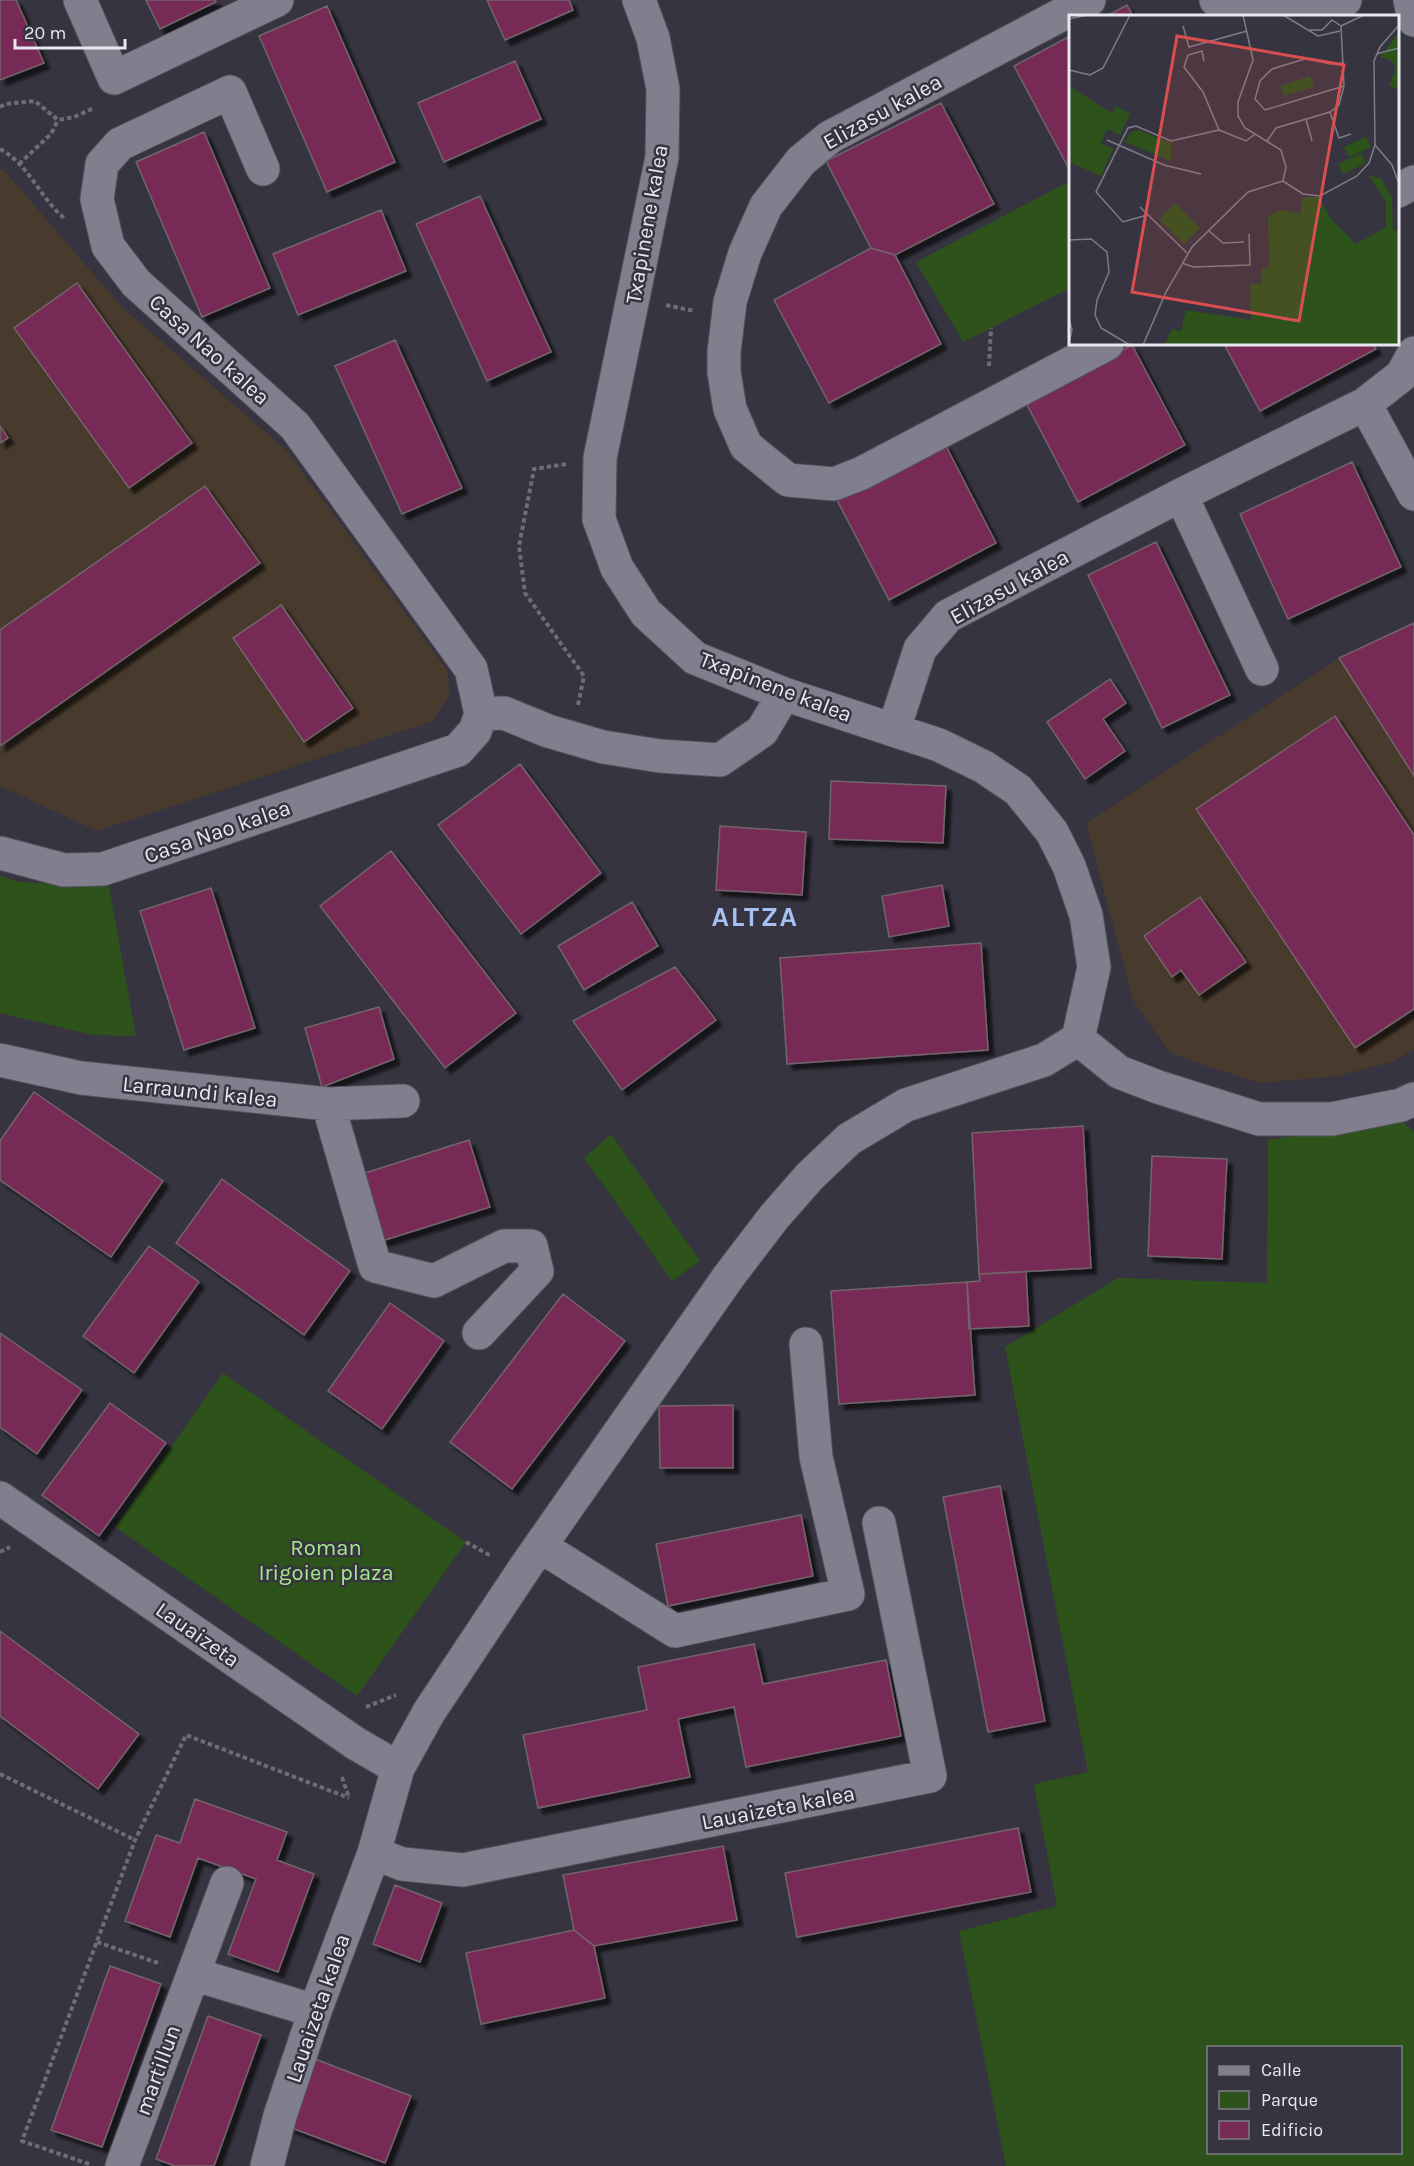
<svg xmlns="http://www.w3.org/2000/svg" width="1414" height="2166" font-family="Karla,sans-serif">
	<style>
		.education { fill: #483a2d }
		.green { fill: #2d521a; fill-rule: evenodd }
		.building { fill: #772c55; stroke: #73646a; stroke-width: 1.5; filter: url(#shadow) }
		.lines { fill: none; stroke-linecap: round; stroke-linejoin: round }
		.minor-casing { stroke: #52505b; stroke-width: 35 }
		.path { stroke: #6e6c77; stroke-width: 4; stroke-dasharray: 4.5 3; stroke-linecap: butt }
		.minor { stroke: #817f8d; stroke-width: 33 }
		.labels { text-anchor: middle; stroke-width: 5; stroke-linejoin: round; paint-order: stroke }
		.street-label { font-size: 22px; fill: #e9e8f0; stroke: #363440 }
		.park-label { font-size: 22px; fill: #a6ea88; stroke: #363440 }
		.district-label { font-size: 28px; font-weight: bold; letter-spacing: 1.5px; fill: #a6c0f4; stroke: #363440 }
		.inset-road { fill: none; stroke: #7e7c86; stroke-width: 1.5 }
		.view { fill: #da4e50; fill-opacity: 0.15; stroke: #da4e50; stroke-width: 3 }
		.inset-edge { fill: none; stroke: #e9e8f0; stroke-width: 3 }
	</style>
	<defs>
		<filter id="shadow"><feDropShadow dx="5.5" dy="5.5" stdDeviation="1.5" flood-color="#0009"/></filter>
	</defs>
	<rect width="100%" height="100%" fill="#363440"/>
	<path class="education" d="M0 169 4 170 121 306 288 452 447 670 450 694 433 721 97 831 0 786Z
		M1414 623V1049L1392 1062 1337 1076 1261 1083 1212 1068 1169 1052 1133 1000 1086 823 1339 658Z"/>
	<path class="green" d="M1070 181V288L963 342 916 262Z
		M0 876 20 882 109 886 136 1036 93 1035 0 1013Z
		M1401 1120 1414 1132V2166H1006L959 1931 1057 1906 1034 1784 1088 1772 1005 1347 1118 1278 1267 1283 1268 1140ZM1208 2048H1400V2152H1208Z
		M611 1134 700 1261 672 1281 584 1158Z
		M223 1373 466 1542 357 1696 115 1527Z"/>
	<path class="building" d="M0 0H16L44 63 0 80Z
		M146 0H215L216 2 160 29Z
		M487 0H569L573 10 505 40Z
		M1127 5 1133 16H1107Z
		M327 6 395 162 327 192 259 36Z
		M1070 36V166L1068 167 1014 66Z
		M515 61 541 119 444 162 418 103Z
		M941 103 994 204 895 255 871 248 826 161Z
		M204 132 270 288 202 317 136 162Z
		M480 196 551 352 487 381 416 224Z
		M381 210 406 271 298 315 273 254Z
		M871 248 895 255 941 344 829 403 774 300Z
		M77 283 192 443 129 488 14 328Z
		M395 340 462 488 402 514 335 366Z
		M1224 344H1373L1376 349 1260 411Z
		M1132 345 1185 445 1078 502 1025 401Z
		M0 426 8 438 0 443Z
		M945 444 996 543 889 600 837 500Z
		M1352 462 1401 567 1288 619 1240 514Z
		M205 486 260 563 0 746V630Z
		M1156 542 1230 695 1162 728 1088 575Z
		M281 605 353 708 304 742 233 638Z
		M1414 623V776L1339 658Z
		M1110 679 1126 703 1103 719 1125 751 1085 779 1047 722Z
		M1335 716 1414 835V1009L1355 1048 1196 809Z
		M520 764 601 873 521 934 438 825Z
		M831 781 946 786 943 843 829 839Z
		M720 826 806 832 802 895 716 890Z
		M391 851 516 1013 445 1068 320 906Z
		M942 885 949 926 889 937 882 896Z
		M211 888 255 1028 184 1050 140 911Z
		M1200 897 1246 962 1199 995 1181 970 1172 977 1144 936Z
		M632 902 658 946 584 990 558 946Z
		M981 943 988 1050 787 1064 780 958Z
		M675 967 716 1020 622 1090 573 1021Z
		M379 1007 394 1059 322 1087 305 1028Z
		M34 1092 163 1181 111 1257 0 1180V1141Z
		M1083 1126 1091 1268 979 1274 972 1133Z
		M469 1140 490 1207 382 1241 362 1174Z
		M1152 1156 1227 1159 1222 1259 1148 1256Z
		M222 1179 350 1271 304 1335 176 1243Z
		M149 1246 199 1282 134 1373 83 1336Z
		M1026 1272 1029 1326 969 1329 967 1282 980 1281 979 1274Z
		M967 1282 975 1395 839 1404 831 1291Z
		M563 1294 625 1341 512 1489 450 1442Z
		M390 1303 444 1341 382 1429 328 1391Z
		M0 1333 82 1390 37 1454 0 1427Z
		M110 1403 166 1443 99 1536 42 1495Z
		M733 1405V1468H660L659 1406Z
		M1000 1486 1045 1721 988 1732 943 1497Z
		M801 1515 813 1576 668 1606 656 1544Z
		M0 1631 139 1734 98 1789 0 1716Z
		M754 1644 763 1684 886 1660 901 1736 746 1767 734 1707 678 1719 690 1777 538 1808 523 1735 647 1710 638 1667Z
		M195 1799 287 1832 277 1860 314 1874 278 1972 228 1954 256 1879 198 1858 170 1937 125 1921 156 1835 180 1843Z
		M1018 1828 1031 1892 797 1937 785 1873Z
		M723 1846 737 1920 594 1946 574 1930 563 1875Z
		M395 1885 442 1903 420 1962 373 1944Z
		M574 1930 594 1946 605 1998 481 2024 466 1953Z
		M110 1966 161 1984 102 2147 51 2130Z
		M208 2016 261 2035 214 2166H175L156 2159Z
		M315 2059 411 2096 385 2163 289 2127Z"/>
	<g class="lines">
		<defs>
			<path id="minor" d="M80 0 114 78 277 0
				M639 0 653 38 663 89 662 157 600 458 599 519 617 568 646 613 695 658 784 694 939 745 984 767 1018 790 1052 832 1069 866 1086 915 1094 967 1078 1039
				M1089 0 830 137 801 161 766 206 745 253 730 302 724 352V372L730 409 746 446 788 480 834 484 862 473 1107 344
				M1216 0C1262 11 1299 16 1345 0
				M1410 0 1414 20
				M1398 191 1414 182
				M1365 404 1414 494
				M1181 495 1262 669
				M481 714 504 713 548 731 603 747 660 756 720 760 762 731 784 694
				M894 729 920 649 948 616 1181 495 1365 404 1402 375 1414 353
				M0 853 64 870 103 869 458 750 475 731 481 714 471 669 295 426 136 283 108 246 97 199 102 164 120 144 230 92 263 169
				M1078 1039 1119 1072 1158 1087 1259 1119H1332L1401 1105 1414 1099
				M0 1060 81 1078 328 1104 403 1101
				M328 1104 375 1266 434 1281 504 1246H531L537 1271 479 1333
				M0 1498 355 1743 398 1768
				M540 1546 675 1631 848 1594 816 1457 806 1344
				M374 1853 402 1864 463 1870 930 1776 879 1523
				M193 1974 315 2011
				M122 2166 227 1883
				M267 2166 280 2116 315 2011 374 1853 398 1768 429 1712 526 1566 729 1276 774 1217 810 1176 849 1139 906 1105 1044 1060 1078 1039"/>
		</defs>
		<use href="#minor" class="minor-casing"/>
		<path class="path" d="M0 107 5 104 35 101 58 120 74 117 94 108
			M0 149C29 164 40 198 64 218
			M19 164 51 134 58 120
			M666 305 694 311
			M989 366 991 328
			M566 464 534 469 519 546 525 593 584 676 578 705
			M466 1542 491 1556
			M0 1552 10 1547
			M366 1707 396 1695
			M0 1774 135 1840
			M342 1777 349 1798
			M97 1942 161 1964
			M89 2164 22 2141 135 1840 186 1735 349 1798"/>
		<use href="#minor" class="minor"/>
	</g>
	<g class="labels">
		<g class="street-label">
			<text transform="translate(882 111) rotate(-29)" y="8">Elizasu kalea</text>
			<text transform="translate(646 224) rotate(-80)" y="8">Txapinene kalea</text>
			<text transform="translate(210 349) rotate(42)" y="8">Casa Nao kalea</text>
			<text transform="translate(1009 586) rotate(-29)" y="8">Elizasu kalea</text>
			<text transform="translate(776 686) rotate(21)" y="8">Txapinene kalea</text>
			<text transform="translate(217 831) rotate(-19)" y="8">Casa Nao kalea</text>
			<text transform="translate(200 1091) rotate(6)" y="8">Larraundi kalea</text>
			<text transform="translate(198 1634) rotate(35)" y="8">Lauaizeta</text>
			<text transform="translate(778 1807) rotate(-11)" y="8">Lauaizeta kalea</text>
			<text transform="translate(317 2008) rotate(-71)" y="8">Lauaizeta kalea</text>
			<text transform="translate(157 2070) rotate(-70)" y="8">martillun</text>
		</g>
		<g class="park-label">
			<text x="326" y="1555">Roman<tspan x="326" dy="25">Irigoien plaza</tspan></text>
		</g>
		<g class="district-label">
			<text x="755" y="926">ALTZA</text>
		</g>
	</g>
	<g transform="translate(1069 15)">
		<rect width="330" height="330" fill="#363440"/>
		<path d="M330 17V75L320 70 327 53 323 46 311 42ZM241 61 245 72 215 81 211 71ZM0 71 43 98 46 91 61 98 51 120 38 114 32 128 44 134 32 161 0 147ZM69 115 102 128V146L56 127 61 118ZM297 122 302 132 280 142 275 132ZM292 138 297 148 274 159 269 149ZM300 161 312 163 323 183 324 215 330 216V330H95L103 314 112 316 117 295 182 305 181 269 193 268V253H200L199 201 213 195 231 199 234 182H250L262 204 287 229 317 212V187ZM106 188 131 213 115 229 90 204Z" fill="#2d521a"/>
		<path class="inset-road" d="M174 0 184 45 169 87V101L176 113 212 135 217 152 214 166M214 0 249 21 271 16M0 4 18 0M114 11 120 32 178 16M272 11 295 0M240 15H253L263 5 272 11M307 39 330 33M135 46 133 36 119 40 115 52 134 77 150 115M275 48 261 49 239 43 203 54 191 66 186 84 196 95 275 71M0 55 21 60 34 53 61 0M261 97 270 123 282 119M237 104 243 126M150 115 177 126 186 119M38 125 95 150 132 159M198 126 207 113 261 97 270 90 275 71 272 11M306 130 323 150 330 169M214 166 234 179 251 181 288 161 300 148 306 130 305 46 311 32 330 10M71 192 118 238M78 200 54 207 27 177 59 113 67 111 102 126 150 115M139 215 154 228 175 227M0 225 22 224 38 237 40 257 28 285 26 300 32 313 61 330M113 248 124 252 181 250 180 219M0 303 3 315 0 328M74 330 97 277 123 232 179 177 214 166"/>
		<path class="view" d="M108 21 275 50 230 306 63 277Z"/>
		<rect width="330" height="330" class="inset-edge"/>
	</g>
	<rect x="1207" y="2046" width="195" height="108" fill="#363440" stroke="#7e7c86" stroke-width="1.5"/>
	<rect x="1219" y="2066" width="30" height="9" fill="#817f8d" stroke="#7e7c86" stroke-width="1.5"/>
	<text x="1261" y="2076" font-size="18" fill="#e9e8f0">Calle</text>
	<rect x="1219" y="2091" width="30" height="18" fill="#2d521a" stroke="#7e7c86" stroke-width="1.5"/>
	<text x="1261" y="2106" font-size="18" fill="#e9e8f0">Parque</text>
	<rect x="1219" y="2121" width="30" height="18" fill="#772c55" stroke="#7e7c86" stroke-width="1.5"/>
	<text x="1261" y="2136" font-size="18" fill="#e9e8f0">Edificio</text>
	<path d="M15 39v9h110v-9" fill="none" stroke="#e9e8f0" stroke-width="3"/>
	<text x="24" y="39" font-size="18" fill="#e9e8f0" stroke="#363440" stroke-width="4.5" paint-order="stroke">20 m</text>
</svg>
